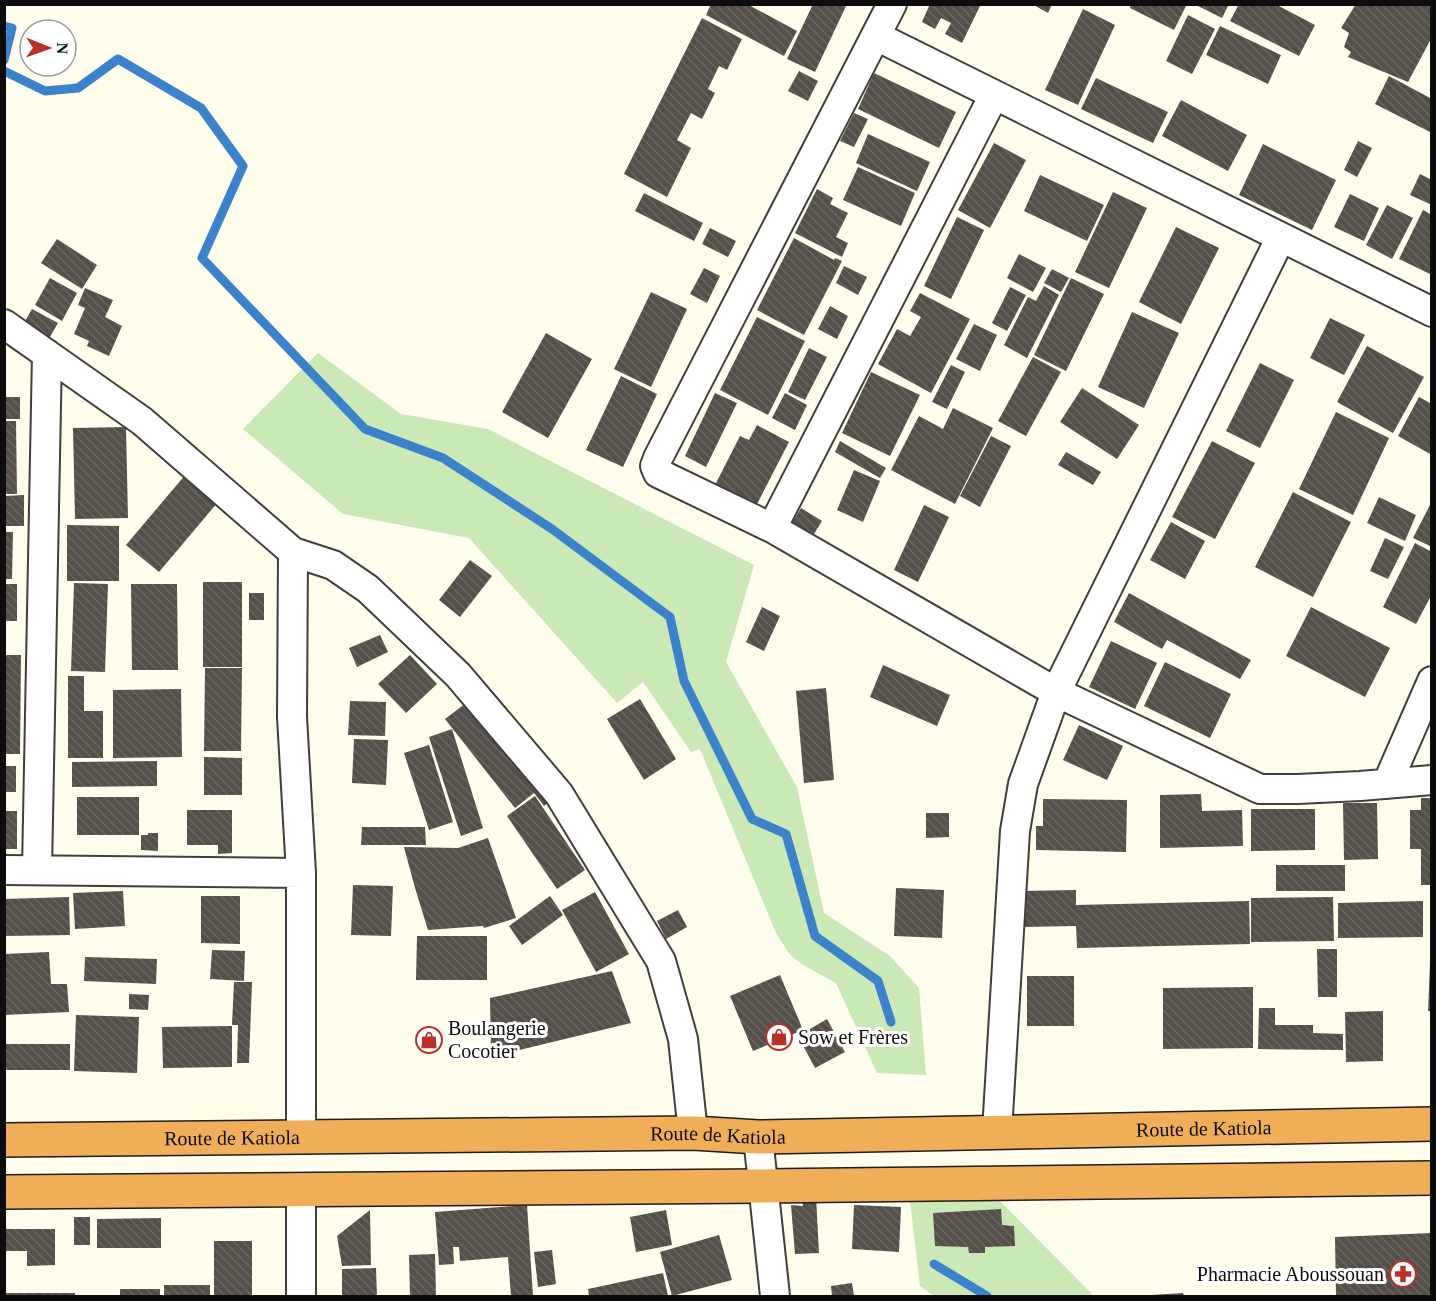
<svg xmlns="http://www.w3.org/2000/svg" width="1436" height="1301" font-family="'Times New Roman',serif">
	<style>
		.grass { fill: #cbe8b7 }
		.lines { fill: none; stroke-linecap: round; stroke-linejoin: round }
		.stream { stroke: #3b82ca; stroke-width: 9 }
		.building { fill: url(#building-back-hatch) }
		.minor-casing { stroke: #3f3f3f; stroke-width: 32 }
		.highway-casing { stroke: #1d1d1d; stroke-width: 36 }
		.minor { stroke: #fff; stroke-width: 28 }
		.highway { stroke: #f1ae58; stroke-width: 33 }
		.labels { text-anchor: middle; stroke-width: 6; stroke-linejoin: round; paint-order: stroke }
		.poi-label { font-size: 20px; fill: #0c0c0c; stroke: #fff; text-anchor: start }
		.street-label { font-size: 20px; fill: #0c0c0c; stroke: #fff }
	</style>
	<defs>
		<pattern id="building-back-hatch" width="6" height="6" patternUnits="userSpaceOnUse" patternTransform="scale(1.5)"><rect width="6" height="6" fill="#554f49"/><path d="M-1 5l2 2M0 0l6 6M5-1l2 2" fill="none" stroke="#68645f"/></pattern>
	</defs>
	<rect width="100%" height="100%" fill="#fffdec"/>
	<path class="grass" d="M318 353 401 414 488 429 754 565 726 662 797 787 824 913 890 956 919 988 926 1075 877 1073 836 983 803 965 790 955 776 933 700 749 691 752 643 682 617 703 469 538 343 514 243 429Z
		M998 1199 1092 1294V1296H934L920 1286 910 1201Z"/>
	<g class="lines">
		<path class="stream" d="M4 26 12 28 4 60
			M4 71 45 91 78 88 118 59 201 108 243 166 202 258 365 429 443 458 552 529 670 617 684 681 752 819 786 834 815 936 878 981 891 1022
			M934 1264 987 1296"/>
	</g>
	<path class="building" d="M711 4H747L797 31 784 56 706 15Z
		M813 4H847L815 72 787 59Z
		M930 4H981L962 43 945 34 951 23 941 18 935 29 922 22Z
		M1032 4H1052L1048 13Z
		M1131 4H1187L1174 30 1130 8Z
		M1194 4H1229L1222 18Z
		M1239 4H1275L1315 25 1299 56 1230 21Z
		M1356 4H1432V37L1408 82 1348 57 1351 52 1344 47 1349 33 1341 28Z
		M1083 9 1115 25 1078 105 1045 90Z
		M1188 15 1215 29 1192 74 1166 61Z
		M702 18 742 39 727 70 719 66 708 89 715 93 702 119 691 113 677 140 691 148 667 197 624 174Z
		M1220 26 1281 55 1268 84 1206 55Z
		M799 71 818 81 808 101 788 91Z
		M874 73 956 112 939 148 858 109Z
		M1389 76 1432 99V133L1375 104Z
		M1096 78 1168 112 1153 143 1081 109Z
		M1181 100 1247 135 1228 171 1162 136Z
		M854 113 868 119 854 147 840 141Z
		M868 134 930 162 917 191 856 163Z
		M1358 141 1372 148 1357 177 1344 170Z
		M994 143 1026 160 990 228 958 210Z
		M1263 144 1336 180 1312 230 1239 195Z
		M858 167 915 193 901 226 843 200Z
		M1420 174 1432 180V205L1410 195Z
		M1040 175 1104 205 1087 241 1024 211Z
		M817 189 833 198 830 204 848 213 836 237 848 243 842 257 795 233Z
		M1113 192 1147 208 1109 288 1075 272Z
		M644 193 703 223 694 241 635 211Z
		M1350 194 1379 208 1364 241 1334 227Z
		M1387 205 1413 218 1392 259 1366 245Z
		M1423 210 1432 215V275L1399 259Z
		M957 217 984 230 951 299 924 286Z
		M1176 227 1219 248 1181 324 1139 302Z
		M710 228 736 241 728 257 702 244Z
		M794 238 834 260 835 258 842 261 804 335 757 310Z
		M57 239 97 265 82 289 41 263Z
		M1019 254 1046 268 1033 292 1007 278Z
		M844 266 867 277 858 295 836 283Z
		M704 268 720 276 707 303 690 294Z
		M1052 269 1069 278 1061 292 1044 283Z
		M50 278 77 293 62 321 35 305Z
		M1071 278 1104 294 1066 371 1034 355Z
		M1044 286 1059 295 1027 358 1004 345 1028 297 1036 301Z
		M1010 287 1026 295 1007 331 992 323Z
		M85 288 113 300 105 317 122 326 109 356 87 346 89 341 74 334 85 308 78 305Z
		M651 292 687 309 651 387 614 369Z
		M920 293 970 319 931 393 878 364 897 329 910 336 921 317 910 311Z
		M830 306 848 316 837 339 818 329Z
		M32 309 58 323 46 344 20 330Z
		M1132 312 1179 333 1144 408 1098 387Z
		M757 317 805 341 768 415 720 390Z
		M1330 318 1365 335 1344 375 1310 358Z
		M974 324 997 335 980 371 956 359Z
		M546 333 592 359 548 438 502 412Z
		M1367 346 1424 377 1393 433 1337 402Z
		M809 348 827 357 805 400 788 392Z
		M1033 357 1061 372 1026 436 998 421Z
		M1260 363 1294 380 1260 448 1226 431Z
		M951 365 965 372 947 409 932 402Z
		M871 372 920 395 890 456 842 433Z
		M621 376 657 394 623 467 586 450Z
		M1082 388 1139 425 1117 459 1060 422Z
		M715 393 737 403 706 467 685 456Z
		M785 393 807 405 795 430 772 418Z
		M5 397H20V419H5Z
		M1419 397 1432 404V455L1398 436Z
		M953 408 993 428 955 504 891 470 919 416 943 429Z
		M1336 412 1389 438 1353 515 1299 489Z
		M4 421H16L17 494H4Z
		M757 425 789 442 756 506 715 485 740 436 749 440Z
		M126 427 128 518 75 519 73 428Z
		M991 436 1011 446 980 507 960 496Z
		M840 441 886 468 880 478 835 452Z
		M1212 441 1255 463 1215 539 1172 517Z
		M1066 452 1101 472 1093 485 1058 465Z
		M854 470 880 481 863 522 837 510Z
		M186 474 218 502 159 572 126 545Z
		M1293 492 1351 522 1313 597 1255 567Z
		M24 495V526H4V496Z
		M1379 497 1416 515 1405 541 1367 523Z
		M1432 501V547L1413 538Z
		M924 505 949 517 918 582 894 570Z
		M801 508 822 521 809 542 788 529Z
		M1171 522 1205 541 1185 579 1150 560Z
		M67 525 119 526V581H67Z
		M4 532H13L12 579H4Z
		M1385 538 1404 547 1388 579 1370 571Z
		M1415 543 1432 552V594L1416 624 1383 607Z
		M470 560 492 576 460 617 439 600Z
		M203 582H242V667H203Z
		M74 583 108 584 105 672 71 671Z
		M4 584H17V621H4Z
		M131 584H177L178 670H132Z
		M249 593H264V620H249Z
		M1129 593 1251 660 1240 679 1167 640 1162 649 1114 622Z
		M762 607 780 616 764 651 746 642Z
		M1311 607 1390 648 1365 697 1286 656Z
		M380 635 388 652 357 667 349 648Z
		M1111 641 1157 663 1135 709 1089 687Z
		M4 655H21L20 754H4Z
		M410 655 437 684 406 713 378 684Z
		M1165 662 1231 694 1210 738 1144 706Z
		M883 665 950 695 937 726 870 697Z
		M205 668H242L241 751H204Z
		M68 676H84V711H103V758H68Z
		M826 688 834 780 804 783 796 691Z
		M181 689 182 757 113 758V690Z
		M640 699 676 759 644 780 607 719Z
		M470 700 549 802 544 806 534 793 515 808 445 719Z
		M350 701 386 702 385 736 348 735Z
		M1079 725 1123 746 1107 780 1063 760Z
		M452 729 483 828 461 836 429 737Z
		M354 739 388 740 386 785 352 783Z
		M429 745 453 822 429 830 404 753Z
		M204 757 242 758V795H204Z
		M157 761V786L72 787V762Z
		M4 766H16V792H4Z
		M1201 794 1202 811 1242 810 1243 846 1160 848V795Z
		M535 796 585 870 557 889 507 816Z
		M77 797H139V835H77Z
		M1421 798H1432V885H1421V849H1410V810H1421Z
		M1043 799 1127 800 1126 852 1036 850V826H1043Z
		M1343 803H1377L1378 859 1344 860Z
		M1251 809H1315V850L1251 851Z
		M187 810H232V853L218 854V845H187Z
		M4 811H17V849H4Z
		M926 813H949V837L926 838Z
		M362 827H425L426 845H361Z
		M148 833H158V851L141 850V835H148Z
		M488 838 516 918 484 928 483 926 428 930 415 888 404 847 458 848Z
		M1276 865H1345V891H1276Z
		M353 885 393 886 391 936 351 935Z
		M896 888 944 890 942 938 894 936Z
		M1076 890V905L1249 901 1250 944 1077 948 1076 926 1024 927 1023 891Z
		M123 891 125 926 75 929 73 893Z
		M595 892 629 954 596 972 562 910Z
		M201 896H240V944L201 943Z
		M550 896 563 915 522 945 509 926Z
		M69 897 70 935 4 936V899Z
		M1333 897 1334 941 1251 942V898Z
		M1423 901V937L1338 938V903Z
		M678 910 687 927 666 939 657 921Z
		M417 936H487V980H416Z
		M1317 949H1337V997H1318Z
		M212 950 245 951 244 981 210 979Z
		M49 952 51 984H67L69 1012 4 1015V954Z
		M85 957 157 959 156 984 84 981Z
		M1430 962H1432V1011H1428Z
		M612 971 631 1023 491 1057 490 998Z
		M780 975 803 1030 753 1051 730 996Z
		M1027 976H1074V1026H1027Z
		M234 982H252L249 1063H237L238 1025H232Z
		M1253 987V1048L1163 1049V988Z
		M129 994 149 995 148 1010 129 1009Z
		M1259 1008H1275V1025H1313V1033L1343 1034V1050L1258 1049Z
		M1383 1011V1061L1346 1062 1345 1012Z
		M76 1015 139 1017 137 1073 74 1071Z
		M827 1019 845 1052 815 1068 798 1036Z
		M232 1026V1067L163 1068 162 1027Z
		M4 1044H70V1070H4Z
		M816 1196 819 1253 795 1254 791 1205 803 1206 802 1198Z
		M527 1205 533 1296H511L508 1257 460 1261 459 1247H453L454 1264 439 1265 435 1212Z
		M854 1205 901 1207 899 1252 852 1249Z
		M1001 1209 1002 1225 1014 1226 1015 1246 985 1247V1253H969L968 1247 935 1246 933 1213Z
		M370 1210 371 1265 342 1266 337 1236Z
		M666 1210 672 1245 636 1252 630 1217Z
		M74 1217H90V1245H74Z
		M161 1218V1248H97V1219Z
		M4 1229H55V1265L27 1266V1251H4Z
		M1432 1233V1296H1336L1335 1237Z
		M719 1235 732 1280 672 1296 660 1252Z
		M214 1241H252V1296H214Z
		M552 1250 556 1284 538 1287 534 1252Z
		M435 1254 436 1296H410L409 1255Z
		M376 1268 377 1296H342V1269Z
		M663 1273 668 1296H589L588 1289Z
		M852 1283 854 1296H832L831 1286Z
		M164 1285H210V1296H164Z
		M120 1289H160V1296H120Z
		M4 1293H75V1296H4Z
		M1183 1293 1184 1296H1151V1295Z"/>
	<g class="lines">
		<defs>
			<path id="minor" d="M892 4 658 458 655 466 658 473 772 528 1056 692 1260 789H1298L1360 786 1432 780
				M876 36 1432 312
				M4 324 142 421 293 552 333 565 368 589 458 675 559 794 661 961 683 1039 693 1133
				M772 528 994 95
				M293 552 292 717 301 873V1137
				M1387 784 1432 681
				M4 870 301 873
				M37 870 47 354
				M997 1132 1015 831 1023 784 1056 692 1281 237
				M758 1137 775 1296
				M301 1190V1296"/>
			<g id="highway">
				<path id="s1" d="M4 1140 693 1133 758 1137 1432 1124"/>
				<path d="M4 1192 763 1186 1432 1178"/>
			</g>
		</defs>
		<use href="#minor" class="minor-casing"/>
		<use href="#highway" class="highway-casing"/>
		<use href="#minor" class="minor"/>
		<use href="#highway" class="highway"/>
	</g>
	<defs>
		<symbol id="shop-ring" viewBox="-11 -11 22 22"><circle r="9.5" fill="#fff" stroke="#b93028" stroke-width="1.5"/><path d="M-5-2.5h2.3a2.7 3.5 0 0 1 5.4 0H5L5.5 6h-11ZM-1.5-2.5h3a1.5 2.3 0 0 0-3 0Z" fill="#b93028"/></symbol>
		<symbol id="pharmacy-ring" viewBox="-11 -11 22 22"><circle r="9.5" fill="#fff" stroke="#b93028" stroke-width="1.5"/><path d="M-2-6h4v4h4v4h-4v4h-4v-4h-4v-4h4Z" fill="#b93028"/></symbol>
	</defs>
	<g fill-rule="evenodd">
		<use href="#shop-ring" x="764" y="1022" width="30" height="30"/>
		<use href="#shop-ring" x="414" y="1025" width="30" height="30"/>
		<use href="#pharmacy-ring" x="1388" y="1259" width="30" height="30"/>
	</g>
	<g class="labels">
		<g class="poi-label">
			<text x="448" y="1035">Boulangerie<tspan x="448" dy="23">Cocotier</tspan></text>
			<text x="798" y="1044">Sow et Frères</text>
			<text x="1384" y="1281" text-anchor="end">Pharmacie Aboussouan</text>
		</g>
		<g class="street-label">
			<text dy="7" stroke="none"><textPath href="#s1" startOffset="1200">Route de Katiola</textPath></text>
			<text dy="7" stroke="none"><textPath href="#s1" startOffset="714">Route de Katiola</textPath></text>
			<text dy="7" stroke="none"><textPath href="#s1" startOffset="228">Route de Katiola</textPath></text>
		</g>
	</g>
	<rect width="1436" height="1301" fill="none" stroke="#0c0c0c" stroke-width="12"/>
	<g transform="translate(48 48) rotate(91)"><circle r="28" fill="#ffffff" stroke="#9e9e9e" stroke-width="1.5"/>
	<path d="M0-4.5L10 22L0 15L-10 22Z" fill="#b93028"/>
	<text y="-9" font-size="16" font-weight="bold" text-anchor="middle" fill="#0c0c0c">N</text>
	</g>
</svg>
